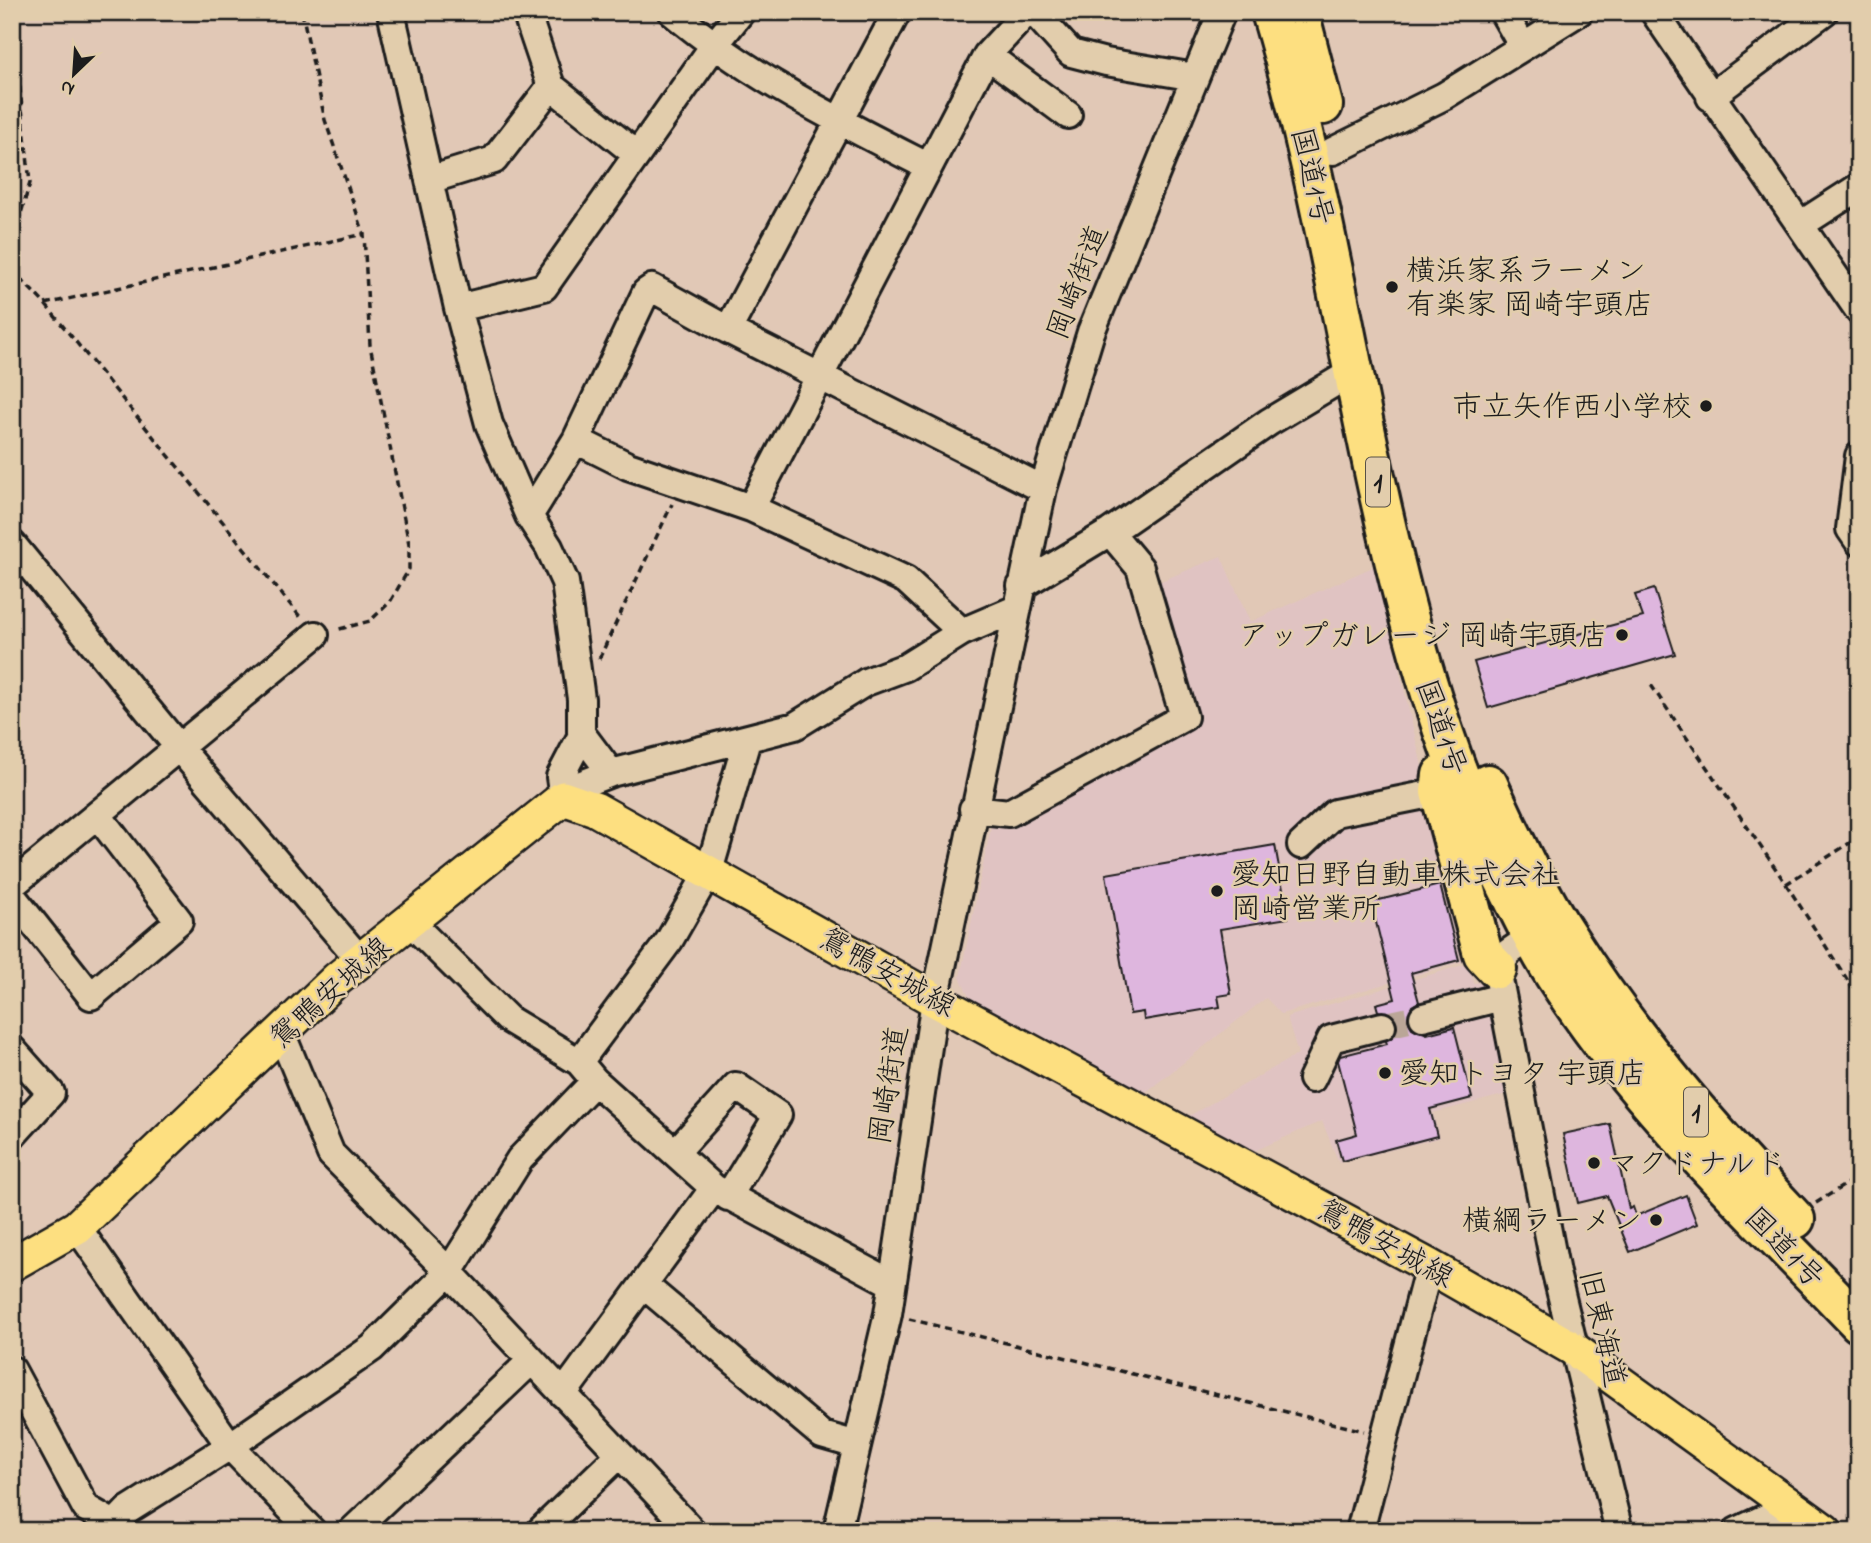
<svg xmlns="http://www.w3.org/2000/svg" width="1871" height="1543" font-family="'Indie Flower','Klee One',sans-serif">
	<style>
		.built { fill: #e0c3c2 }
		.building { fill: #deb6de; stroke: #1c1c1c; stroke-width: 2 }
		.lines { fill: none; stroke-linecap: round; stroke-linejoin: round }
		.minor-tunnel { stroke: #baa697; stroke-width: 26; stroke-dasharray: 26 13; stroke-linecap: butt }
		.minor-casing { stroke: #1c1c1c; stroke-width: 32 }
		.major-casing { stroke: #1c1c1c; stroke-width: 38 }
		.highway-casing { stroke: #1c1c1c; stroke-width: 44 }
		.path { stroke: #1c1c1c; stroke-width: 3.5; stroke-dasharray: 7 5; stroke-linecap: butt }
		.minor { stroke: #e2cdac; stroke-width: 26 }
		.major { stroke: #fddf80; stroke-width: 33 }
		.highway { stroke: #fddf80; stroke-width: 38 }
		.poi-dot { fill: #1c1c1c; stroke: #e2cdac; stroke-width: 2.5 }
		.labels { text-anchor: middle; stroke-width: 5; stroke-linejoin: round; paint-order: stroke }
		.shield { fill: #e2cdac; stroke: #575147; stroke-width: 2 }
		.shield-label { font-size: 28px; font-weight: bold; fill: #1c1c1c }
		.street-label { font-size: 30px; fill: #1c1c1c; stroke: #e2cdac }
		.poi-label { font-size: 30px; fill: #1c1c1c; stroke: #e2cdac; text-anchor: start }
	</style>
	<rect width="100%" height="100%" fill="#e1c8b6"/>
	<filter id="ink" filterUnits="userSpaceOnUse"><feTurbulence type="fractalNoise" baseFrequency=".0143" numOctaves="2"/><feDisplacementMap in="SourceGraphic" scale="14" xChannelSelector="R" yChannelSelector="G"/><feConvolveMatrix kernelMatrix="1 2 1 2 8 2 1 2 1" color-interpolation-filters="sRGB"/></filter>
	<g filter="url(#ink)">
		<path class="built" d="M1221 556 1250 622 1375 566 1422 766 1475 958 1281 1014 1266 998 1141 1096 973 1006 960 977 992 822 1195 723 1159 582Z
			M1470 963 1473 983 1485 982 1511 1093 1433 1113 1439 1138 1339 1163 1322 1121 1243 1156 1180 1121 1298 1054 1287 1017Z"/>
		<path class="building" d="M1654 589 1675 654 1488 708 1474 662 1643 617 1635 595Z
			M1275 845 1288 918 1220 929 1231 994 1218 996 1220 1007 1144 1020 1143 1012 1130 1014 1106 874Z
			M1440 885 1459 960 1411 973 1419 1002 1412 1006 1408 1020 1412 1028 1427 1034 1454 1027 1472 1098 1430 1109 1437 1136 1342 1161 1336 1140 1357 1134 1338 1061 1340 1056 1387 1044 1386 1041 1397 1030 1394 1016 1378 1011 1376 1004 1395 999 1371 902Z
			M1610 1124 1629 1209 1633 1207 1636 1216 1686 1195 1697 1224 1630 1252 1607 1196 1578 1203 1563 1134Z"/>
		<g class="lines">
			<path class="minor-tunnel" d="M1382 1026 1423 1017"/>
			<defs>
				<path id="minor" d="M391 12 458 308 489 424 529 516 549 547 565 582 581 699V733L611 773
					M526 12 551 86 636 154
					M672 12C748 76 838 121 927 166
					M1034 12 1071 53 1106 62 1195 77
					M1503 12 1522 45
					M1654 12 1859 311
					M987 55 1068 115
					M1710 97 1824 12
					M1333 151 1444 96 1579 12
					M429 180 494 160 551 86
					M1800 225 1859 187
					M458 308 544 287 713 47 741 12
					M728 330 897 12
					M576 440 628 466 751 508 906 580 962 632
					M1859 456 1850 529 1859 542
					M751 508 987 55 1027 12
					M529 516 576 440 646 292 652 288 728 330 1043 489
					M12 544 180 749 361 961
					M1021 586 1110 532 1269 422 1354 371
					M563 798 574 787 611 773 795 726 866 682 906 667 962 632 1016 609
					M563 798 560 777 582 735
					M973 809 1009 813 1184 717 1140 568 1110 532
					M1301 845 1335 813 1440 792
					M12 885 315 635
					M12 896 91 996 179 921 99 817
					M409 921 508 1019 579 1062 595 1081 714 1188 891 1283
					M1544 928 1509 952 1497 969 1556 1273 1619 1531
					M1423 1017 1502 997
					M282 1035 331 1154 449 1272 692 1531
					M12 1049 51 1093 12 1136
					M579 1062 669 941 709 871 747 740
					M1312 1079 1331 1039 1382 1026
					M675 1153 736 1086 778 1115 728 1197
					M77 1227 230 1446 312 1531
					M645 1286 822 1435 857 1445
					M12 1370 86 1508 114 1524
					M563 1394 714 1188
					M108 1531 128 1510 230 1446 372 1348 449 1272 520 1159 595 1081
					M352 1531 530 1362
					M540 1531 619 1455
					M837 1531 888 1314 935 1000 1043 489 1091 332 1222 12
					M1360 1531 1429 1266
					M1737 1531 1791 1506"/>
				<path id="major" d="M12 1264 77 1227 337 979 563 798 595 809 935 1000 1429 1266 1572 1348 1825 1531"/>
				<path id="highway" d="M1271 12C1356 298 1371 603 1501 874 1520 912 1537 950 1561 985 1643 1111 1756 1215 1859 1323
					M1299 12 1323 105
					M1442 775 1440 792 1483 954 1497 969
					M1488 784C1512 837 1538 892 1570 941 1634 1042 1712 1131 1795 1219"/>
			</defs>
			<use href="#minor" class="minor-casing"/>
			<use href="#major" class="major-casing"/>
			<use href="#highway" class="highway-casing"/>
			<path class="path" d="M302 12 325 120 364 234 370 345 409 544V569L390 602 370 621 336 630
				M12 15 30 183 12 244
				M12 270 45 304 302 619
				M45 304 364 234
				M599 659 672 504
				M1651 685 1786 884 1859 998
				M1786 884 1859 837
				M1816 1203 1859 1176
				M909 1319 1364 1431"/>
			<use href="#minor" class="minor"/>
			<use href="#major" class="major"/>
			<use href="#highway" class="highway"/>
		</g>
	</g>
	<g class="poi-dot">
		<circle cx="1392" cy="287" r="7"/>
		<circle cx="1706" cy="406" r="7"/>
		<circle cx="1622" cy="635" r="7"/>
		<circle cx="1217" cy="891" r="7"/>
		<circle cx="1385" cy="1073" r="7"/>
		<circle cx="1594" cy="1163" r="7"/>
		<circle cx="1656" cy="1220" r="7"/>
	</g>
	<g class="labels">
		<g class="shield">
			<rect x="1366" y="457.5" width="24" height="49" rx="5"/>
			<rect x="1684" y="1087.5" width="24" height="49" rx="5"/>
		</g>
		<g class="shield-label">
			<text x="1378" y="492">1</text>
			<text x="1696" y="1122">1</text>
		</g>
		<g class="street-label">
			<text transform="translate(1313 176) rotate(77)" y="10">国道1号</text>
			<text transform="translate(1077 282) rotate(-69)" y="10">岡崎街道</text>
			<text transform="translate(1442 727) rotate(71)" y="10">国道1号</text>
			<text transform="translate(888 972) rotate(29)" y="10">鴛鴨安城線</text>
			<text transform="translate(330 992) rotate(-42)" y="10">鴛鴨安城線</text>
			<text transform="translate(888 1085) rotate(-81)" y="10">岡崎街道</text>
			<text transform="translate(1386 1243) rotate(29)" y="10">鴛鴨安城線</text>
			<text transform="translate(1785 1247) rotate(46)" y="10">国道1号</text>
			<text transform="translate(1603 1328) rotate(77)" y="10">旧東海道</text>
		</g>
		<g class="poi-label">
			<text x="1406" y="280">横浜家系ラーメン<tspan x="1406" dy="34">有楽家 岡崎宇頭店</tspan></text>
			<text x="1692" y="416" text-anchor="end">市立矢作西小学校</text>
			<text x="1608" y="645" text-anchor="end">アップガレージ 岡崎宇頭店</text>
			<text x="1231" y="884">愛知日野自動車株式会社<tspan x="1231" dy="34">岡崎営業所</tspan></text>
			<text x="1399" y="1083">愛知トヨタ 宇頭店</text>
			<text x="1608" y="1173">マクドナルド</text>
			<text x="1642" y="1230" text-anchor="end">横綱ラーメン</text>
		</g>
	</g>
	<rect width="1871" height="1543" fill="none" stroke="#e2cdac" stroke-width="42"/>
	<rect x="21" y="21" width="1829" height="1501" fill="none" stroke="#1c1c1c" stroke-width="2.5" filter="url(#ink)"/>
	<g transform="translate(74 74) rotate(205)" stroke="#e2cdac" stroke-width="5" paint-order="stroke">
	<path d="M0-5L12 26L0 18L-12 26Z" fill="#1c1c1c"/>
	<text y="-10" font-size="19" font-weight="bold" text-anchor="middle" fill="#1c1c1c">N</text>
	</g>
</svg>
